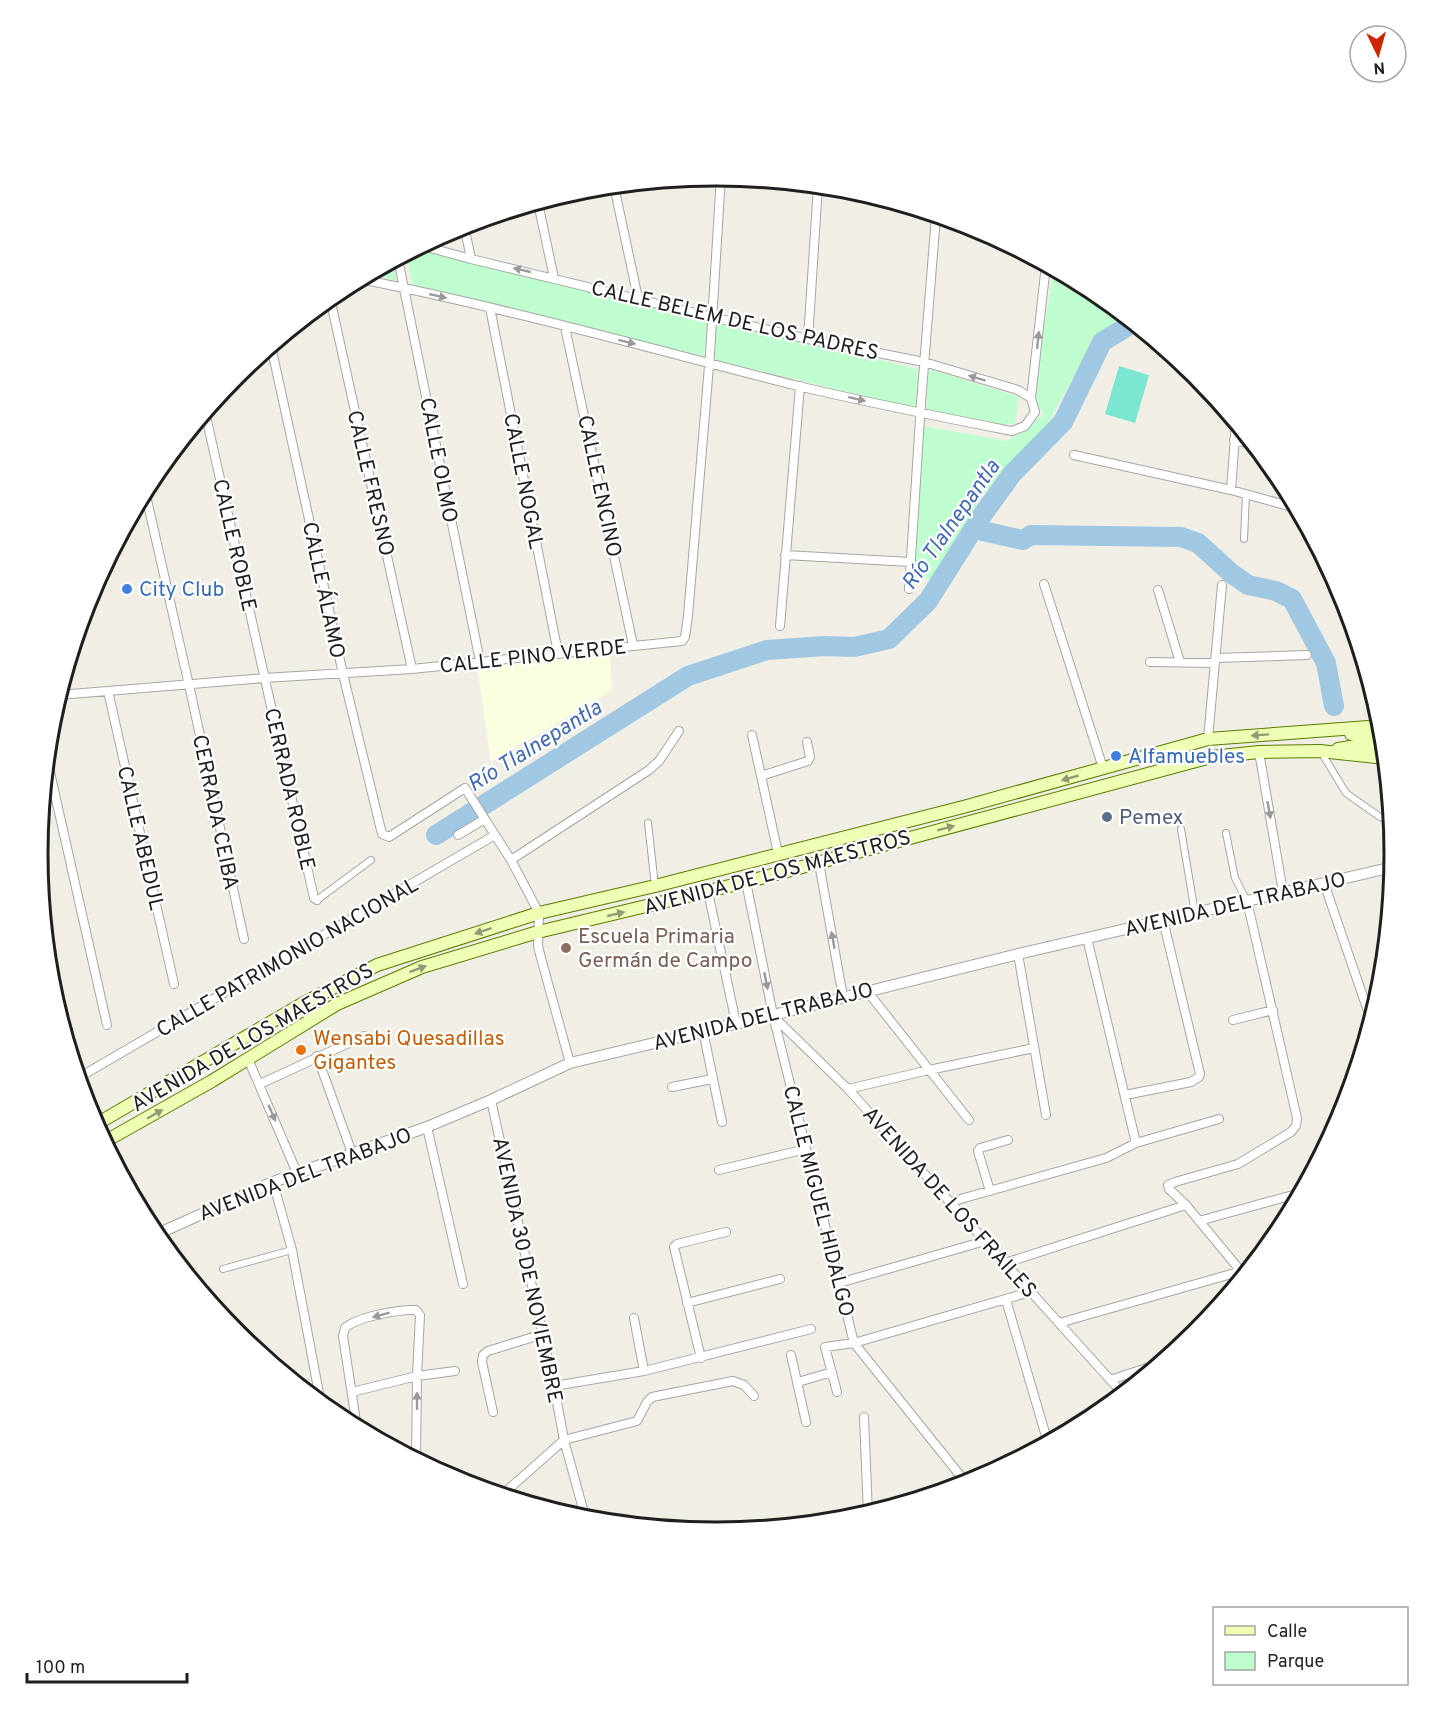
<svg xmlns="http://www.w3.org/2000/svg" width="1432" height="1709" font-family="Overpass,sans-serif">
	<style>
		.education { fill: #faffe0 }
		.park { fill: #befecf }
		.pitch { fill: #7ce7d0 }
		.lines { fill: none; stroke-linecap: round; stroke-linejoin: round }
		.river { stroke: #a1c8e3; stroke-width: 20 }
		.pedestrian-casing { stroke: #a6a6a6; stroke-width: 8 }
		.minor-casing { stroke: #a6a6a6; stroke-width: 10 }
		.tertiary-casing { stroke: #a6a6a6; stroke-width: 12 }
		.secondary-casing { stroke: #597d00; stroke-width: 14 }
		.pedestrian { stroke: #fff; stroke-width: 6 }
		.minor { stroke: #fff; stroke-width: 8 }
		.tertiary { stroke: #fff; stroke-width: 10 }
		.secondary { stroke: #eeffb5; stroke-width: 12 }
		.oneway { fill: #9a9a9a }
		.oneway2 { fill: #919a72 }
		.shop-dot { fill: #3f7fe0; stroke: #fff; stroke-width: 2 }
		.service-dot { fill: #5c6f8a; stroke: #fff; stroke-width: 2 }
		.education-dot { fill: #8d6e63; stroke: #fff; stroke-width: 2 }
		.food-dot { fill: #e8710a; stroke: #fff; stroke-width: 2 }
		.labels { text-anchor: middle; stroke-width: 4.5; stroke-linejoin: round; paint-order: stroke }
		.street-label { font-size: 21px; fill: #1f1f1f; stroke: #fff }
		.shop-label { font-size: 21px; fill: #366cbe; stroke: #fff; text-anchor: start }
		.service-label { font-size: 21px; fill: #4e5e75; stroke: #fff; text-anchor: start }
		.education-label { font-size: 21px; fill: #785e54; stroke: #fff; text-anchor: start }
		.food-label { font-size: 21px; fill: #c56008; stroke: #fff; text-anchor: start }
		.water-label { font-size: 22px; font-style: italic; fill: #4269b9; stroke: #fff }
		.rim { fill: none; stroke: #1f1f1f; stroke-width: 3 }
	</style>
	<rect width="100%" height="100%" fill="#f1efe5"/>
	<path class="education" d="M610 655 612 690 491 762 477 664Z"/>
	<path class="park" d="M419 248 707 319 704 356 413 286 406 254Z
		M393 262 397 281 369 274Z
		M1054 270 1093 291 1125 317 1091 339 1084 357 1047 425 982 496 932 579 912 578 923 426 1007 441 1044 414 1032 398Z
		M716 321 918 369 915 408 711 359Z
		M929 369 1019 397 1015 424H1001L926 410Z"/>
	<path class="pitch" d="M1119 366 1149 375 1135 423 1105 414Z"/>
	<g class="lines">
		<path class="river" d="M974 529 1023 540 1031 535 1181 537 1198 543 1231 573 1248 585 1276 591 1292 599 1326 663 1334 706
			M436 835 688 676 767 650 825 646 854 647 889 639 928 601 981 517 1012 474 1063 422 1102 342 1133 323"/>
		<defs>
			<path id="pedestrian" d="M1244 539 1246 494
				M1321 752 1346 793 1380 817 1391 821
				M648 823 655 886
				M1181 829 1195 913
				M1226 833 1235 878 1247 901
				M317 900 371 860
				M223 1269 292 1250"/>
			<path id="minor" d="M614 186 638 298
				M538 203 554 278
				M464 225 471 259
				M423 246 471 259 712 317 808 339 924 362 1018 390 1031 398
				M398 259 480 661
				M360 279C507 308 652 349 798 386 869 403 941 417 1012 431L1025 426 1035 412 1031 398 1046 265
				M330 298 412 669
				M490 308 558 653
				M565 327 633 645
				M808 339 818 186
				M271 346 343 674 382 834 389 837 465 788 511 860 539 913 538 946 541 958 570 1063
				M205 412 314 898 317 900
				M1234 440 1253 444
				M1074 455 1231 490 1296 508
				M1231 490 1236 423
				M145 491 191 694 244 939
				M785 555 911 562
				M1044 584 1103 768
				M909 589 921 403 936 216
				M1158 590 1180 662
				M780 626 800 386
				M1216 658 1307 655
				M1150 662 1215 663
				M108 691 174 984
				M59 695 264 678 412 669 682 641 685 637 688 616 710 354 721 176
				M752 735 778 853
				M1208 739 1222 585
				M1259 752 1283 892
				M47 759 107 1025
				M761 776 808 761 810 757 807 742
				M458 835 485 819
				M511 860 649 770 659 761 679 731
				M819 863 843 997
				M746 882 773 1015 854 1343 967 1484
				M1324 883 1371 1020
				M708 892 736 1023
				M1087 938 1136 1143
				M1018 954 1046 1115
				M867 991 969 1120
				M773 1016 848 1089 1123 1394
				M1233 1020 1273 1010
				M703 1031 722 1122
				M317 1056 352 1153
				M248 1059 297 1173
				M78 1078 495 835
				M260 1084 364 1036
				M672 1087 712 1079
				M848 1089 929 1070 1034 1048
				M1125 1095 1191 1082 1199 1077 1200 1074 1163 920
				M491 1100 554 1386 564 1440 586 1520
				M427 1127 463 1284
				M719 1170 806 1149
				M273 1182 292 1250 321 1404
				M990 1191 978 1151 980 1148 1008 1140
				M950 1202 1106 1158 1136 1143 1219 1119
				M1199 1221 1300 1193
				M1005 1263 1186 1205
				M1244 1275 1186 1205 1169 1189 1168 1185 1175 1182 1238 1164 1291 1132 1296 1126 1297 1118 1247 901
				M839 1283 985 1241
				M1006 1300 1048 1443
				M687 1303 780 1279
				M634 1318 644 1371
				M1059 1323 1249 1269
				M791 1355 806 1422
				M701 1358 674 1247 677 1244 726 1232
				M1110 1380 1159 1364
				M798 1382 832 1372
				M554 1386 644 1371 811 1329
				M352 1392 417 1376 455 1371
				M837 1392 825 1347 854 1343 1030 1292
				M493 1412 482 1362 483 1355 488 1351 543 1334
				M864 1417 868 1514
				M357 1428 343 1336 345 1328C357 1317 399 1309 416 1310L420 1315 417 1376 416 1460
				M502 1495 564 1440 637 1421 647 1402 652 1397 733 1381 744 1385 754 1396"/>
			<path id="tertiary" d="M155 1235 273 1182 427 1127 491 1100 570 1063 773 1015 1018 954 1393 867"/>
			<path id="secondary" d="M1351 734 1383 738
				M1338 749 1363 745 1384 747
				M95 1125 302 1004 377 965 539 913 655 886 967 806 1208 739 1382 726
				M104 1142 212 1081 337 1004 422 967 538 932 746 882 1211 757 1259 752 1320 751 1385 758"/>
		</defs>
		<use href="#pedestrian" class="pedestrian-casing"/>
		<use href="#minor" class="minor-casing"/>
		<use href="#tertiary" class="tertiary-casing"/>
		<use href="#secondary" class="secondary-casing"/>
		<use href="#pedestrian" class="pedestrian"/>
		<use href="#minor" class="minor"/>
		<use href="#tertiary" class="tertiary"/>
		<use href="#secondary" class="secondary"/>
	</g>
	<defs><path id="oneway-solid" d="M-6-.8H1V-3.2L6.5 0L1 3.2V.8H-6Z" transform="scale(1.5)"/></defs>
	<g class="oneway">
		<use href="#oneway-solid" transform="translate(522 270) rotate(-167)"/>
		<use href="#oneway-solid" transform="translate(438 296) rotate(13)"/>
		<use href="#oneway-solid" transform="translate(1038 340) rotate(-84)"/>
		<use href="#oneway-solid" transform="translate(627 342) rotate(14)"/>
		<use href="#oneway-solid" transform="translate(977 378) rotate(-163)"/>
		<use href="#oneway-solid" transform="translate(857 399) rotate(13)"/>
		<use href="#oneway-solid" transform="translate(1269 810) rotate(80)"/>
		<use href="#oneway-solid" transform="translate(833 940) rotate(-100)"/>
		<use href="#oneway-solid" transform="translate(766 981) rotate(79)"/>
		<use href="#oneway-solid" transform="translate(272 1113) rotate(67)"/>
		<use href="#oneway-solid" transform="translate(381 1315) rotate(165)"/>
		<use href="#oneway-solid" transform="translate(417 1401) rotate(-90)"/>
	</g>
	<g class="oneway2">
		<use href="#oneway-solid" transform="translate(1260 735) rotate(176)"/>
		<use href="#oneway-solid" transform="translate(1070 778) rotate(164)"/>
		<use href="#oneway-solid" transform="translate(946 828) rotate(-15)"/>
		<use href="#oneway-solid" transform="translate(616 914) rotate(-13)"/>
		<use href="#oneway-solid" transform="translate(483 931) rotate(162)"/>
		<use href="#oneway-solid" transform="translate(418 969) rotate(-21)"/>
		<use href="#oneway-solid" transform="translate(155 1114) rotate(-30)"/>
	</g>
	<g class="shop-dot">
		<circle cx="127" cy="589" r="6"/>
		<circle cx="1116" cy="756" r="6"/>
	</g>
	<circle class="service-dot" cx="1107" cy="817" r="6"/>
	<circle class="education-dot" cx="566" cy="948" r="6"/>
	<circle class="food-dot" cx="301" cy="1050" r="6"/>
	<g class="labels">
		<g class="street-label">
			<text transform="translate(735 320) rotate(13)" y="7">CALLE BELEM DE LOS PADRES</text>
			<text transform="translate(439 460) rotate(79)" y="7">CALLE OLMO</text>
			<text transform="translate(524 481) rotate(79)" y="7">CALLE NOGAL</text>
			<text transform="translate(371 483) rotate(77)" y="7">CALLE FRESNO</text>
			<text transform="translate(600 486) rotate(78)" y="7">CALLE ENCINO</text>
			<text transform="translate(235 545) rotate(77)" y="7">CALLE ROBLE</text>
			<text transform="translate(324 590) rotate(78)" y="7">CALLE ÁLAMO</text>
			<text transform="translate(533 656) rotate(-6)" y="7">CALLE PINO VERDE</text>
			<text transform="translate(290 789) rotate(77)" y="7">CERRADA ROBLE</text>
			<text transform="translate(216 812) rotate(78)" y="7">CERRADA CEIBA</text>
			<text transform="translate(141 838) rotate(77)" y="7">CALLE ABEDUL</text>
			<text transform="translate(777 872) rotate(-15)" y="7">AVENIDA DE LOS MAESTROS</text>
			<text transform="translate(1235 904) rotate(-13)" y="7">AVENIDA DEL TRABAJO</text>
			<text transform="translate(287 957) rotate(-30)" y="7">CALLE PATRIMONIO NACIONAL</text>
			<text transform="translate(763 1016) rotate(-14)" y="7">AVENIDA DEL TRABAJO</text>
			<text transform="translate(252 1037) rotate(-30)" y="7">AVENIDA DE LOS MAESTROS</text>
			<text transform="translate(305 1174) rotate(-21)" y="7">AVENIDA DEL TRABAJO</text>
			<text transform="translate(819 1201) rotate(76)" y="7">CALLE MIGUEL HIDALGO</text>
			<text transform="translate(950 1202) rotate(48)" y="7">AVENIDA DE LOS FRAILES</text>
			<text transform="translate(528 1270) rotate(78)" y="7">AVENIDA 30 DE NOVIEMBRE</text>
		</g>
		<g class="shop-label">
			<text x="139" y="596">City Club</text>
			<text x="1128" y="763">Alfamuebles</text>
		</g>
		<g class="service-label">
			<text x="1119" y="824">Pemex</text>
		</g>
		<g class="education-label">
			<text x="578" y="943">Escuela Primaria<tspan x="578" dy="24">Germán de Campo</tspan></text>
		</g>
		<g class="food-label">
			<text x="313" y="1045">Wensabi Quesadillas<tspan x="313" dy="24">Gigantes</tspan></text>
		</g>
		<g class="water-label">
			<text transform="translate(950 524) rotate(-55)" y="8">Río Tlalnepantla</text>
			<text transform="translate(534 745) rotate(-32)" y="8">Río Tlalnepantla</text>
		</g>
	</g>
	<path d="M0 0H1432V1709H0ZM48 854a668 668 0 1 1 1336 0a668 668 0 1 1-1336 0Z" fill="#fff" fill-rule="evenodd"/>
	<path class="rim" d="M48 854a668 668 0 1 1 1336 0a668 668 0 1 1-1336 0Z"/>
	<rect x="1213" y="1607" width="195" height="78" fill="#ffffff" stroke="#a5a5a5" stroke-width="1.5"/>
	<rect x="1225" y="1626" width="30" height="9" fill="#eeffb5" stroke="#a5a5a5" stroke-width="1.5"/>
	<text x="1267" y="1637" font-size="18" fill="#1f1f1f">Calle</text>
	<rect x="1225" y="1652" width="30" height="18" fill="#befecf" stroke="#a5a5a5" stroke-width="1.5"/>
	<text x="1267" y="1667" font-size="18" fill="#1f1f1f">Parque</text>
	<g transform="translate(1378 54) rotate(175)"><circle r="28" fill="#ffffff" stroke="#a5a5a5" stroke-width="1.5"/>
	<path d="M0-4.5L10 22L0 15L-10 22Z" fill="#cf2400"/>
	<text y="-9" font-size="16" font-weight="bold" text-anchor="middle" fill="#1f1f1f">N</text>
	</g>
	<path d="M27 1673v9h160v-9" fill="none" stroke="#1f1f1f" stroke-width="3"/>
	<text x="36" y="1673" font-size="18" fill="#1f1f1f" stroke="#ffffff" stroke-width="4.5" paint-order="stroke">100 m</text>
</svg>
